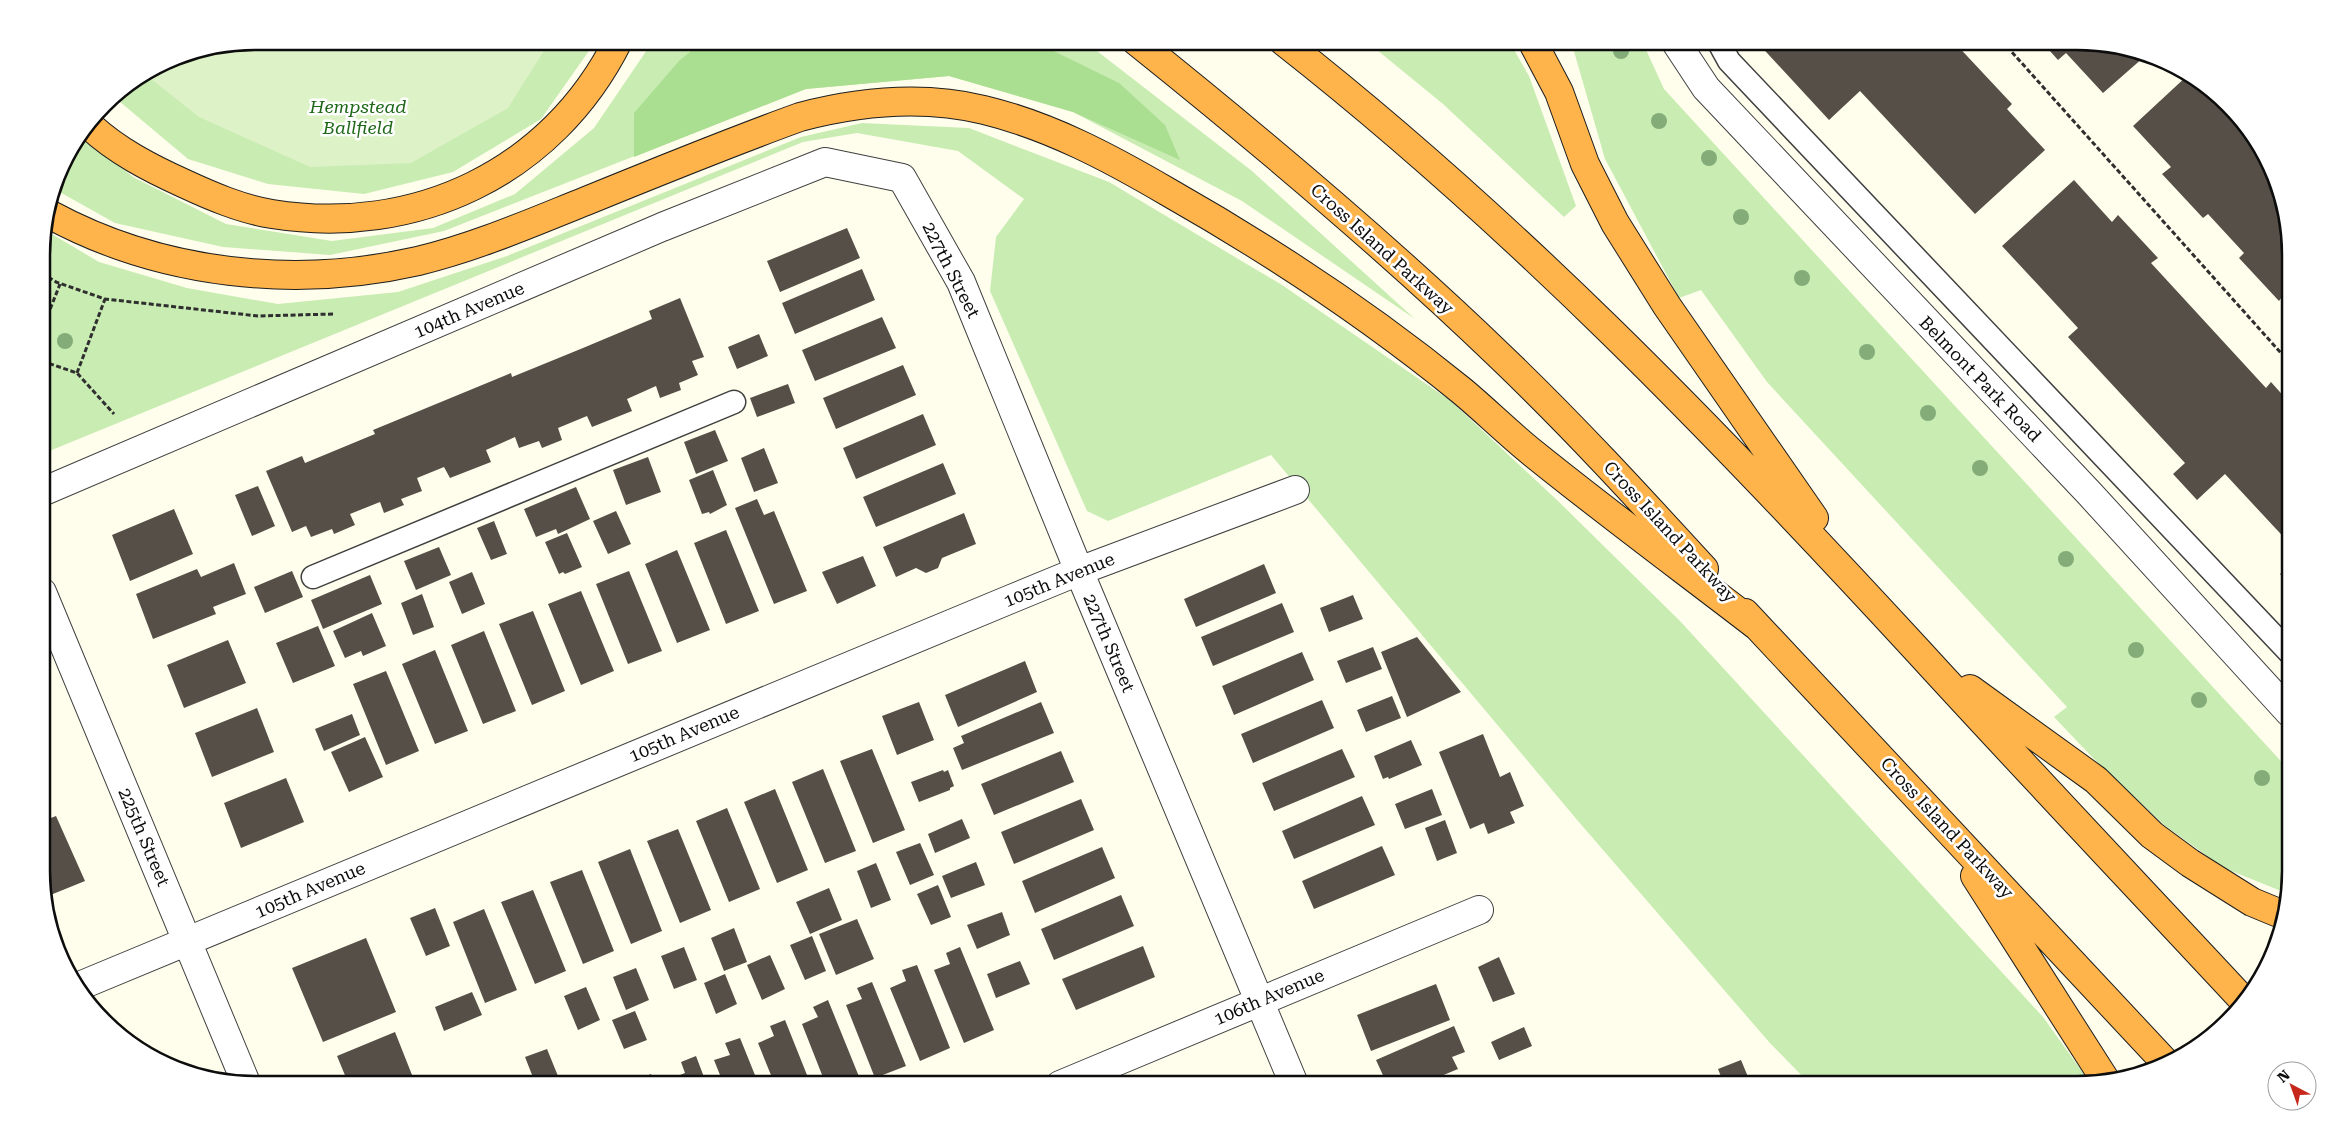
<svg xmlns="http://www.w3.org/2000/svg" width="2332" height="1126" font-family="'Roboto Serif',serif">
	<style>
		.green { fill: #c9ecb3 }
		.forest { fill: #aade91 }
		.pitch { fill: #ddf2c6 }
		.building { fill: #564f48 }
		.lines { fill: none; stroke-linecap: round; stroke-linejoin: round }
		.lane-casing { stroke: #404040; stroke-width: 25 }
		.street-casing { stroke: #404040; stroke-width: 30 }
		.highway-casing { stroke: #1e1e1e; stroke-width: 30 }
		.path { stroke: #2f2f2f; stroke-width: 3; stroke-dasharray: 5 2.5; stroke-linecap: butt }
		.lane { stroke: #fff; stroke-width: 22 }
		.street { stroke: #fff; stroke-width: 28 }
		.highway { stroke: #feb34b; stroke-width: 28 }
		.tree { fill: #84ac78 }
		.labels { text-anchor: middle; stroke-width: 5; stroke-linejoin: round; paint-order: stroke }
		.park-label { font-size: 18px; font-style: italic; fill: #1f6819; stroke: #fff }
		.street-label { font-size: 18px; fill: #0d0d0d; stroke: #fff }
		.rim { fill: none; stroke: #0d0d0d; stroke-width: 2.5 }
	</style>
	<rect width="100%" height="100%" fill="#fffeec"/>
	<path class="green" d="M255 41H596L541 119 453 172 364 194 268 184 188 159 113 96 174 57Z
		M653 41H1084L1252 171 1415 319 1242 201 1073 112 949 76 805 89 444 231 330 255 223 247 115 223 56 190 63 161 82 136 133 177 226 224 332 241 433 228 515 194 594 128Z
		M1366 41H1509L1529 76 1576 206 1564 217 1443 104Z
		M1571 41H1642L1664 89 2290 771 2291 871 2286 893 2224 868 2164 825 2093 758 2054 717 2067 707 1767 382 1701 290 1679 298 1605 159Z
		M862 123 969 128 1109 182 1282 285 1451 401 1559 502 1680 621 2043 1017 2091 1084H1810L1769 1042 1578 821 1271 455 1108 521 1087 511 990 291 996 237 1024 199 958 151 857 133 803 142 42 454V241L45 230 99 262 187 288 278 304 398 292 507 256 801 137Z"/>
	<path class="forest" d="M703 41H1033L1119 83 1165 125 1180 160 1073 112 949 76 806 89 634 157V113L679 61Z"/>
	<path class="pitch" d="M255 41H550L508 108 411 163 310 167 199 117 146 75 174 57Z"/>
	<path class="building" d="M1756 41H1953L2012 104 2007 109 2045 150 1975 214 1860 91 1829 120Z
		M2041 41H2077L2144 57 2103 93 2066 53 2058 60Z
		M2188 75 2218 94 2255 136 2289 228V304L2282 297 2279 301 2239 258 2244 253 2208 214 2203 218 2162 174 2171 167 2133 126Z
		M2074 180 2112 222 2118 215 2158 258 2151 263 2266 388 2271 382 2289 402 2290 544 2225 474 2197 500 2173 474 2185 463 2068 337 2078 328 2002 246Z
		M847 228 860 258 780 292 767 261Z
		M862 269 875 300 795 334 782 303Z
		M680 298 704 357 692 361 698 375 679 383 681 390 660 398 656 386 627 399 632 411 592 427 587 416 558 428 562 440 542 448 539 441 519 448 515 437 486 450 491 462 450 478 444 467 417 478 422 491 401 499 404 505 384 513 380 502 350 514 355 525 334 534 332 529 311 537 306 526 292 532 266 471 302 456 305 463 375 434 373 430 407 416 511 373 512 377 583 348 652 319 649 311Z
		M882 317 896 348 815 381 802 350Z
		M759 334 768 356 737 369 728 347Z
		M903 365 916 395 836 429 823 398Z
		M788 384 795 403 757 417 750 398Z
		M923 414 936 445 856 479 843 448Z
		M715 430 728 461 696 474 684 442Z
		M764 448 778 483 754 492 741 458Z
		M648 457 661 492 626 505 613 470Z
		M943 463 956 494 876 527 863 497Z
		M713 470 727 505 710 514 709 512 702 514 689 480Z
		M258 486 275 526 252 536 235 495Z
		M576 487 590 519 558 534 556 529 536 537 524 509Z
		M757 499 764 515 774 511 807 591 774 604 735 508Z
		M174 509 193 554 130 581 112 535Z
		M616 511 631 544 608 554 593 521Z
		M964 513 976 544 942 558 938 568 926 573 916 568 896 577 883 547Z
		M494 521 507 554 491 560 477 528Z
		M726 530 759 611 726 624 694 543Z
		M567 533 582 567 565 574 563 572 559 574 545 542Z
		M439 547 451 575 416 590 404 561Z
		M677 550 710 630 677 643 645 564Z
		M863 556 876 586 837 604 822 572Z
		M234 563 246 594 213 607 216 614 153 639 136 594 197 569 201 577Z
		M1264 564 1276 593 1196 627 1184 599Z
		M2290 565V586L2280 574Z
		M292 571 303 597 265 613 254 587Z
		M629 571 662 651 628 664 596 584Z
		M472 572 485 604 462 614 449 582Z
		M370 575 382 604 323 629 311 600Z
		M581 591 614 671 581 685 548 604Z
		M422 594 434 627 413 635 401 603Z
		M1353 595 1363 619 1329 632 1320 608Z
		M1282 603 1294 632 1213 666 1201 637Z
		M533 611 565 691 532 705 499 624Z
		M372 613 386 646 363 656 361 651 345 658 333 631Z
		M318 626 335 666 293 683 276 643Z
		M484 631 516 711 483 724 451 645Z
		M1417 637 1461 692 1407 717 1381 652Z
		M228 640 246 683 184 708 167 665Z
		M1373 647 1382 669 1346 683 1337 661Z
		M435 650 468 731 435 744 402 664Z
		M1302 652 1314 680 1234 715 1222 686Z
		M1025 661 1037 692 958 727 945 695Z
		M386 671 419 751 386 765 353 684Z
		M1392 696 1401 718 1366 732 1357 710Z
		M1322 700 1334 728 1253 763 1241 734Z
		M919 702 934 740 897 755 882 716Z
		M1041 702 1054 733 962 770 953 748 964 743 961 736Z
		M257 708 274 752 212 777 195 733Z
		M352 714 360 735 324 751 315 729Z
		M1483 734 1500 777 1510 772 1524 806 1510 812 1515 823 1488 834 1484 823 1470 829 1439 752Z
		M365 737 383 777 349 792 331 752Z
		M1411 740 1422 765 1389 779 1388 777 1383 779 1374 756Z
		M872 749 905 830 873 843 840 761Z
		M1342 749 1355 777 1274 811 1262 783Z
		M1061 751 1074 782 994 815 981 784Z
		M823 769 856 851 825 863 792 782Z
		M943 770 944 772 948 770 954 786 950 788V790L919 802 911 782Z
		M286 778 304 822 241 848 224 803Z
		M775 789 808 870 777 883 744 802Z
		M1432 789 1442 815 1405 829 1395 804Z
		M1362 796 1375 825 1294 859 1282 831Z
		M1081 799 1094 830 1014 864 1001 832Z
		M727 808 760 889 729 902 696 821Z
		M56 816 85 881 48 896 46 889 43 891V821Z
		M962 819 970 838 935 853 928 834Z
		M1445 820 1457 853 1437 861 1425 828Z
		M678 829 711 910 680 923 647 841Z
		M920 843 934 875 910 885 896 852Z
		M1382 846 1395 875 1314 909 1302 881Z
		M1102 847 1115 878 1035 913 1022 881Z
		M630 849 662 931 631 944 598 862Z
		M976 862 985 885 951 898 942 876Z
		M876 863 891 900 871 908 857 871Z
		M582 870 614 951 583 964 550 882Z
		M938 885 951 917 931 925 917 894Z
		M829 888 842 920 810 934 796 902Z
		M533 890 566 971 535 984 501 902Z
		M1121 895 1134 926 1054 960 1041 929Z
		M435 908 450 946 426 956 410 918Z
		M484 909 517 990 485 1003 453 922Z
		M1002 912 1010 935 977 949 967 925Z
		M857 919 874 959 836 975 819 934Z
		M734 928 747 962 724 971 711 938Z
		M812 936 826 971 805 980 790 945Z
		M366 938 396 1012 323 1042 292 968Z
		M1143 946 1155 977 1076 1010 1062 979Z
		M684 947 697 980 674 989 661 956Z
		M960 947 994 1030 964 1043 934 970 950 964 946 953Z
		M770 955 785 989 762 1000 747 965Z
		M1499 957 1515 994 1493 1002 1478 967Z
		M1020 961 1030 984 996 998 987 974Z
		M917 965 950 1048 920 1061 890 988 906 981 902 970Z
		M636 968 649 1000 626 1010 613 977Z
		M725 974 737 1004 716 1014 704 983Z
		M872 982 906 1066 875 1078 846 1005 862 999 857 988Z
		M1436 984 1450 1020 1371 1051 1357 1015Z
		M586 987 600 1020 578 1030 564 996Z
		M472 992 482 1015 444 1031 435 1007Z
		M828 1000 862 1084 860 1085H826L802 1024 818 1017 813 1007Z
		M635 1011 647 1040 624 1049 612 1020Z
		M785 1020 811 1085H775L758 1043 774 1036 770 1026Z
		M1454 1026 1465 1052 1452 1057 1458 1069 1422 1084H1387L1376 1060Z
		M1524 1027 1532 1046 1499 1060 1491 1042Z
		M395 1032 416 1085H349L337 1056Z
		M740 1038 759 1085H724L714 1060 730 1055 725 1043Z
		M547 1049 560 1081 552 1085H536L525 1057Z
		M696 1056 707 1085H672L670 1079 685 1073 681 1062Z
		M1741 1060 1751 1084H1724L1718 1069Z
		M651 1074 656 1085H639L637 1080Z
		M1541 1076 1544 1084H1519Z"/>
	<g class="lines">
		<defs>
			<path id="lane" d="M1718 41 1729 61 2290 653
				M313 577 734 402"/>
			<path id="street" d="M1675 41 1706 88 2090 494 2290 713
				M42 492 662 227 825 162 902 178 961 282 1079 571 1294 1084
				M42 592 246 1083
				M77 987 1011 599 1079 571 1295 490
				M1060 1085 1479 910"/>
			<path id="highway" d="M1136 41C1262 142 1386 246 1502 358 1572 425 1638 497 1704 569
				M1283 41C1515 223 1719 435 1918 651 2026 769 2136 885 2245 1002
				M1532 41 1559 92 1585 164 1615 223 1667 306 1814 518
				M90 126C117 151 150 168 183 183 211 196 241 209 272 214 415 237 552 173 618 41
				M49 214C161 275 295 289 418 261 476 247 531 223 586 201 657 172 728 143 800 117 861 101 922 95 984 110 1050 126 1110 158 1168 192 1272 251 1370 316 1462 391 1486 411 1509 434 1534 454 1607 513 1683 569 1757 626
				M1745 613 2166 1063
				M1970 689 2096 780 2152 835 2190 863 2252 902 2281 914
				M1975 876 2106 1081"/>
		</defs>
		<use href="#lane" class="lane-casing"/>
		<use href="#street" class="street-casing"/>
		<use href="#highway" class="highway-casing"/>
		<path class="path" d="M2002 41 2289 362
			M42 273 56 282 105 299 258 316 334 314
			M42 330 60 284
			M42 361 77 373 114 414
			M77 373 105 299"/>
		<use href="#lane" class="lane"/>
		<use href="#street" class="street"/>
		<use href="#highway" class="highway"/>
	</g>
	<g class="tree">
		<circle cx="1621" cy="51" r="8"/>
		<circle cx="1659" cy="121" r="8"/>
		<circle cx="1709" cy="158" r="8"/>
		<circle cx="1741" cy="217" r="8"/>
		<circle cx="1802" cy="278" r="8"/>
		<circle cx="65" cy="341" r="8"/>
		<circle cx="1867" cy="352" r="8"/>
		<circle cx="1928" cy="413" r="8"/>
		<circle cx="1980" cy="468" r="8"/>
		<circle cx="2066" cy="559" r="8"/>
		<circle cx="2136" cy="650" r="8"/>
		<circle cx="2199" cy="700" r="8"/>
		<circle cx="2262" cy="778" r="8"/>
	</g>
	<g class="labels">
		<g class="park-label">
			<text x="358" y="113">Hempstead<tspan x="358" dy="21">Ballfield</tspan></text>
		</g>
		<g class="street-label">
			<text transform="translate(1382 249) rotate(42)" y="6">Cross Island Parkway</text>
			<text transform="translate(951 270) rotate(63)" y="6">227th Street</text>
			<text transform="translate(469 310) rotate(-23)" y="6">104th Avenue</text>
			<text transform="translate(1980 379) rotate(46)" y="6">Belmont Park Road</text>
			<text transform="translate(1670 532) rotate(47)" y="6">Cross Island Parkway</text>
			<text transform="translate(1059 580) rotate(-22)" y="6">105th Avenue</text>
			<text transform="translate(1109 643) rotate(67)" y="6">227th Street</text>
			<text transform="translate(684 734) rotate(-23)" y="6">105th Avenue</text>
			<text transform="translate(1947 828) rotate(47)" y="6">Cross Island Parkway</text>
			<text transform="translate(144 837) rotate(67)" y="6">225th Street</text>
			<text transform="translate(310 890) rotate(-23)" y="6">105th Avenue</text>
			<text transform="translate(1269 997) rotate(-23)" y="6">106th Avenue</text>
		</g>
	</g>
	<path d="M0 0H2332V1126H0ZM255 50H2077A205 205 0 0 1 2282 255V871A205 205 0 0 1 2077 1076H255A205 205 0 0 1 50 871V255A205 205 0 0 1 255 50Z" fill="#fff" fill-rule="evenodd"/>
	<path class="rim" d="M255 50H2077A205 205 0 0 1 2282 255V871A205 205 0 0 1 2077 1076H255A205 205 0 0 1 50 871V255A205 205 0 0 1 255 50Z"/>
	<g transform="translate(2292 1086) rotate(319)"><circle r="24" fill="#ffffff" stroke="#9e9e9e"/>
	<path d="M0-4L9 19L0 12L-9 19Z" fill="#c6291b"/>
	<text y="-8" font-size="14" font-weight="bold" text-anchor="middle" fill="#0d0d0d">N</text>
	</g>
</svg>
